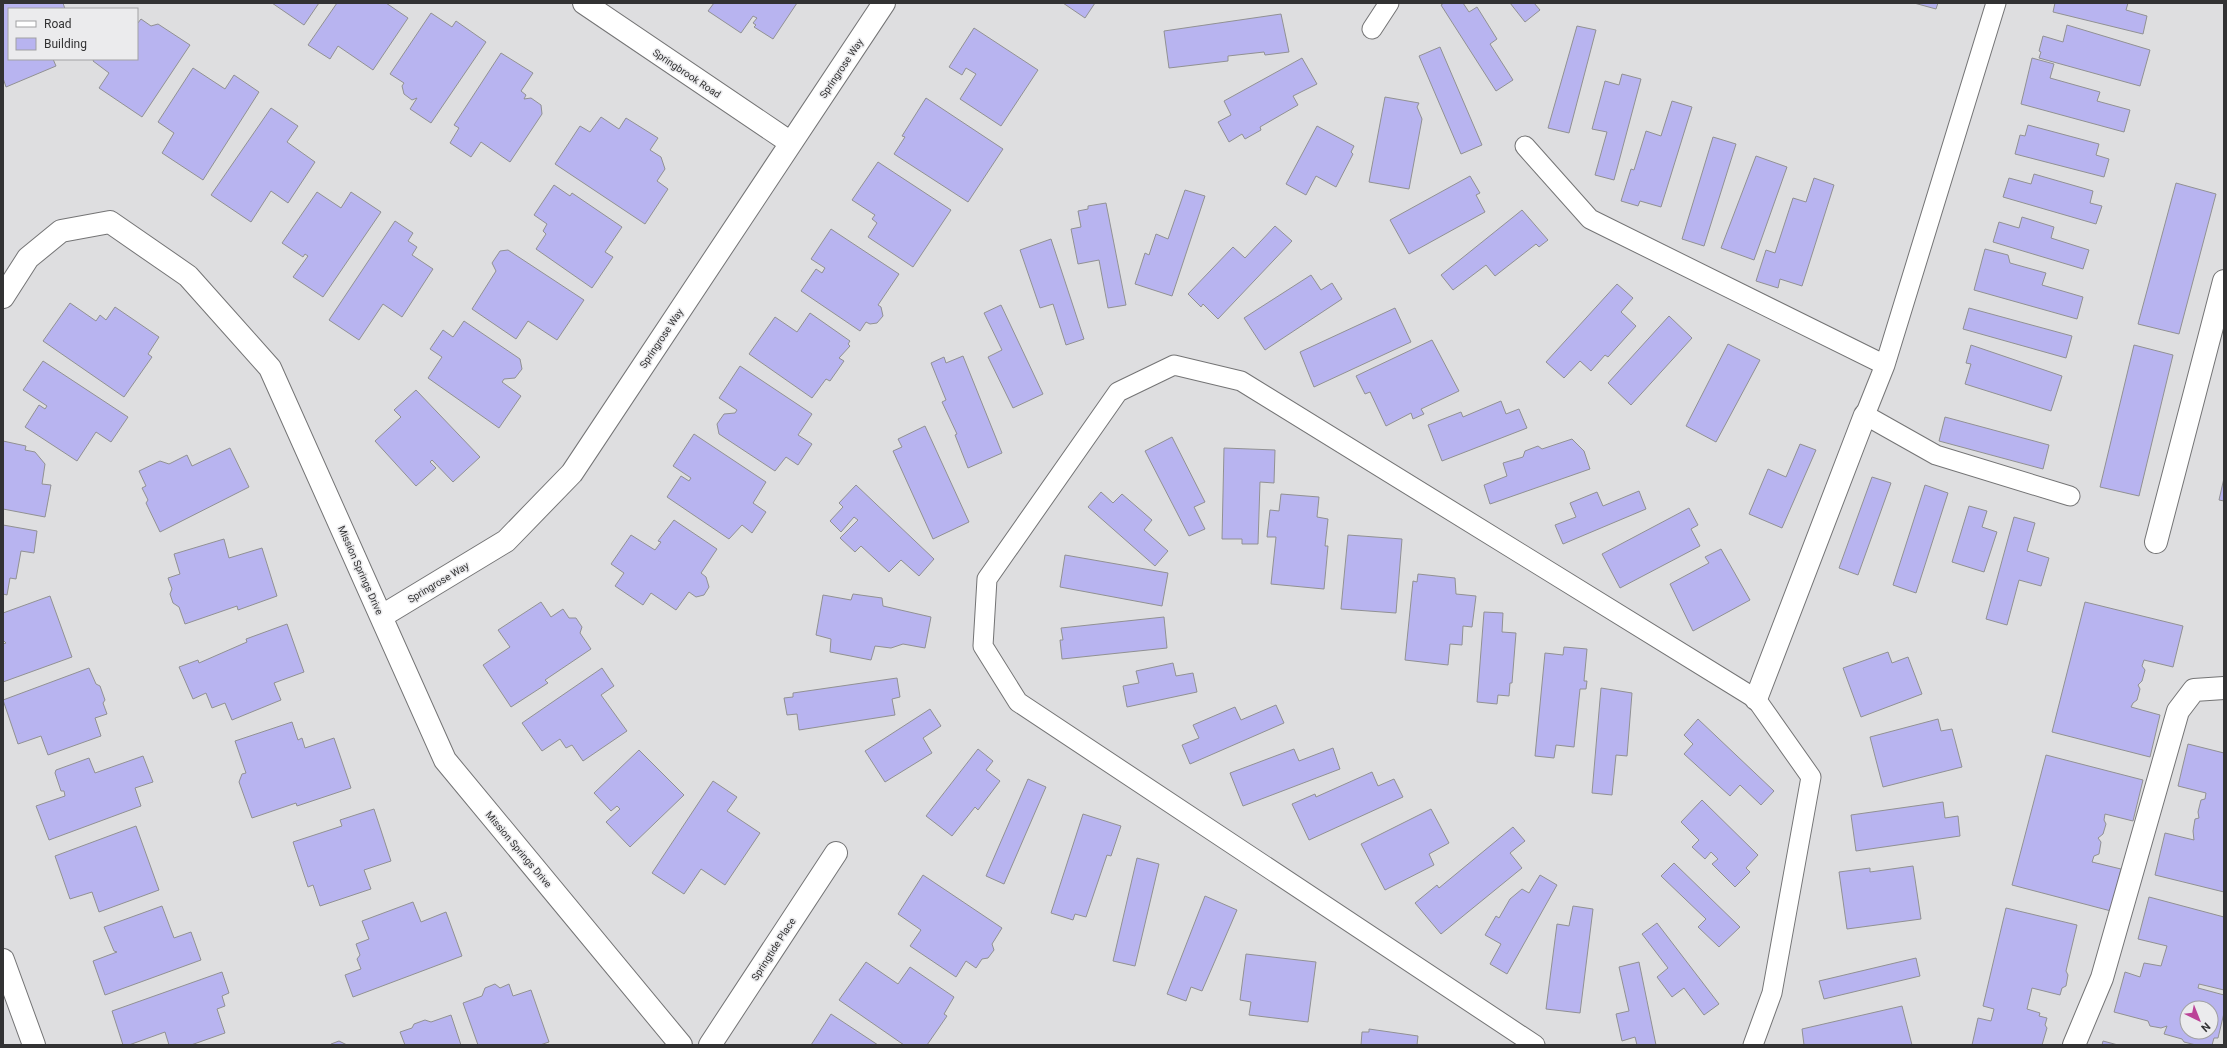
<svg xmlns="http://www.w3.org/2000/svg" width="2227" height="1048" font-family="Roboto,sans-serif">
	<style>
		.building { fill: #b8b4f0; stroke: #919193; fill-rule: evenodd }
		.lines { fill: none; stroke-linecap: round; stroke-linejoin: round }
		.service-casing { stroke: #747475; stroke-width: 21 }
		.minor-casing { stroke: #747475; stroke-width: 24 }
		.service { stroke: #fff; stroke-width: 19 }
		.minor { stroke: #fff; stroke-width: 22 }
		.labels { text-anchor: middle; stroke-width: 3; stroke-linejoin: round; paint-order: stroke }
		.street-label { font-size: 10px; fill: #323233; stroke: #ebebed }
	</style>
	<rect width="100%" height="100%" fill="#dedee0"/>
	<path class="building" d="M3 3H63L65 9H9V59H53L56 66 6 87 3 78Z
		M272 3H319L304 25Z
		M337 3H386L408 18 373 70 338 46 330 59 308 45Z
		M714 3H797L773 39 754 27 756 25 753 23 757 18 753 16 741 33 708 11Z
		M1063 3H1095L1085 18Z
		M1444 3H1463L1469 12 1477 7 1497 39 1490 44 1513 80 1496 91 1441 5Z
		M1510 3H1534L1540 10 1525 22Z
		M1914 3H1938L1936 9Z
		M2055 3H2128L2126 10 2147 16 2143 34 2053 12Z
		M431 13 452 27 456 21 486 42 431 123 410 109 417 98 412 100 404 94 402 86 404 83 390 74Z
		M1281 14 1289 52 1265 55 1264 52 1228 56V61L1169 68 1164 31Z
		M141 19 151 26 158 24 190 45 142 117 99 88 109 73 93 61 94 59H137V24Z
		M2067 25 2150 50 2140 86 2039 58 2041 52 2039 51 2043 36 2063 42Z
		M1577 26 1596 30 1569 133 1548 128Z
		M974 28 1038 70 1001 126 960 99 976 74 966 68 962 75 949 67Z
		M1440 47 1482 145 1461 154 1419 56Z
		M501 53 533 73 521 91 526 95 524 99 531 98 541 105 542 114 510 162 481 142 471 157 450 143 459 128 454 125Z
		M1302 58 1317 84 1293 96 1298 105 1260 127 1261 130 1245 139 1242 134 1229 142 1218 122 1231 115 1224 101Z
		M2032 58 2054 64 2050 78 2100 92 2097 101 2130 110 2124 132 2021 104Z
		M193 68 225 89 234 75 259 92 203 180 162 153 174 133 158 122Z
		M1622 74 1641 79 1614 180 1595 175 1607 132 1592 129 1605 81 1619 85Z
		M1385 97 1419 103 1417 107 1422 119 1409 189 1369 182Z
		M926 98 1003 149 968 202 894 154 905 137 902 136Z
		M1672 101 1692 107 1661 207 1640 201 1638 206 1621 201 1631 169 1634 170 1646 131 1661 136Z
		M271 108 298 126 287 142 315 162 288 203 271 191 251 222 211 195Z
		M601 117 619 129 626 118 658 138 650 150 661 157 665 169 657 181 668 189 645 224 555 164 580 126 590 132Z
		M2028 125 2099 144 2096 155 2109 159 2104 177 2015 154 2020 135 2025 136Z
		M1317 126 1354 146 1351 152 1353 154 1336 187 1316 176 1306 195 1286 184Z
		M1713 137 1736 144 1704 246 1682 239Z
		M1756 156 1787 167 1754 260 1721 248Z
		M878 162 951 210 913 267 868 237 877 223 872 219 875 215 852 200Z
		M2034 174 2093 191 2090 203 2102 206 2096 224 2003 197 2009 178 2031 184Z
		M1470 176 1480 193 1476 195 1485 212 1409 254 1390 220Z
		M1814 178 1834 185 1802 286 1780 279 1778 288 1756 281 1766 250 1775 253 1793 198 1806 202Z
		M2176 183 2216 194 2179 334 2138 324Z
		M554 185 570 196 572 193 622 227 605 252 613 257 592 288 536 249 546 234 543 231 547 224 534 215Z
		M1185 190 1205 196 1172 296 1135 284 1145 253 1149 255 1156 234 1168 239Z
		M317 192 341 208 351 192 381 212 323 297 293 277 308 256 305 254 303 257 282 243Z
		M1106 203 1126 305 1108 308 1099 260 1078 264 1071 229 1081 227 1078 211 1088 209V206Z
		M1522 210 1548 240 1539 247 1536 244 1495 276 1486 265 1453 290 1441 275Z
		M2022 217 2054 227 2051 238 2089 250 2083 269 1993 242 1999 222 2019 228Z
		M395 221 413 233 408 241 417 247 412 255 433 269 402 317 383 304 359 340 329 320Z
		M1275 226 1292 241 1218 319 1203 304 1201 307 1188 294 1233 247 1245 258Z
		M831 229 899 274 878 305 881 307 883 316 877 323 870 324 866 322 860 331 801 291 816 269 822 273 825 268 811 259Z
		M1051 239 1084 339 1066 345 1053 304 1040 308 1020 250Z
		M1985 249 2008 255 2010 263 2046 273 2042 285 2083 297 2077 319 1974 290Z
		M508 250 584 300 557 340 528 321 516 339 472 309 496 271 492 263 500 251Z
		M1311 275 1321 290 1332 283 1342 299 1265 350 1244 318Z
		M1617 284 1633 298 1621 312 1636 326 1608 357 1605 355 1591 371 1580 361 1564 378 1546 362Z
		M70 303 96 321 100 315 106 320 115 307 159 337 148 354 152 357 124 397 43 341Z
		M1001 305 1043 394 1013 408 988 357 1002 350 984 313Z
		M1395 308 1411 342 1314 387 1300 352Z
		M1969 308 2072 336 2066 358 1963 329Z
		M810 313 850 341 848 344 850 346 839 358 844 361 830 381 826 379 812 398 749 354 775 317 797 332Z
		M1669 316 1692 338 1631 405 1608 383Z
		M464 321 520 359 522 369 515 378 504 379 502 382 521 396 499 428 428 378 442 357 430 349 443 330 453 337Z
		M1432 340 1459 391 1421 409 1424 414 1413 419 1411 413 1386 426 1370 392 1365 394 1356 376Z
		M1728 344 1760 360 1716 442 1686 426Z
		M1971 345 2062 376 2051 411 1965 384 1971 364 1966 363Z
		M2134 345 2173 355 2139 496 2100 487Z
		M963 356 1002 453 968 468 955 435 957 434 942 402 946 400 931 363 944 357 946 363Z
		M43 361 128 417 111 442 96 432 77 461 25 427 39 405 45 409 47 406 23 390Z
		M740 366 812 414 798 435 812 444 798 465 786 457 775 471 719 434 717 424 724 414 735 413 737 410 719 398Z
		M416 390 480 457 453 482 432 460 430 462 436 468 416 486 375 441 401 417 394 410Z
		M1501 401 1506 414 1519 409 1527 428 1442 461 1428 425 1461 412 1463 417Z
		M1945 417 2049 445 2043 469 1939 441Z
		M925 426 969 522 933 539 893 451 902 447 898 439Z
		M694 434 766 482 753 503 766 512 752 533 742 525 729 539 667 497 681 476 689 481 691 478 673 466Z
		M1172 437 1205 502 1194 507 1205 529 1189 536 1145 451Z
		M1572 439 1584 451 1590 469 1490 504 1484 485 1507 476 1503 463 1523 457 1525 451 1538 446 1542 449Z
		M3 441 26 446 25 450 35 452 45 464 42 484 51 485 45 517 3 509Z
		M1800 444 1816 450 1782 528 1749 514 1768 469 1786 477Z
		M230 448 249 487 160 532 146 503 148 500 142 488 146 486 139 471 160 461 169 464 187 455 192 466Z
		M1224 448 1275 450 1274 483 1260 482 1258 544H1242V539H1222Z
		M1872 477 1891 483 1858 575 1839 568Z
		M2224 478V501L2219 500Z
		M856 485 934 559 919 576 901 560 889 572 861 546 855 552 840 538 858 520 854 517 841 532 830 521 843 507 839 503Z
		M1925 485 1948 493 1916 593 1893 585Z
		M1639 491 1646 509 1563 544 1555 525 1576 517 1570 503 1597 492 1603 506Z
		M1101 492 1113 503 1122 494 1152 520 1144 530 1168 551 1155 566 1088 507Z
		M1281 494 1319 497 1317 517 1328 519 1325 546H1328L1324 589 1271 584 1276 537H1267L1270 510 1279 511Z
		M1969 506 1987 511 1982 527 1997 532 1984 572 1952 562Z
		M1689 508 1698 525 1691 529 1700 546 1620 588 1602 554Z
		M2014 517 2035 523 2027 551 2049 558 2041 586 2019 580 2007 625 1986 619Z
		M674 520 717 549 701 573 706 577 709 587 704 595 696 597 689 592 676 610 651 593 643 605 615 586 624 573 611 564 631 535 655 550 661 542 658 541Z
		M3 525 37 531 34 553 21 551 16 579 10 578 7 595 3 594Z
		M1348 535 1402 539 1396 613 1341 609Z
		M224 539 229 558 262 548 277 596 238 610 237 606 185 624 179 607 173 603 170 594 172 589 168 578 180 574 174 554Z
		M1721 549 1750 600 1693 631 1670 584 1709 563 1705 557Z
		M1065 555 1168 573 1162 606 1060 587Z
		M1418 574 1455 578 1456 594 1476 596 1472 627 1463 626 1462 645 1450 644 1448 665 1405 660 1413 581 1417 582Z
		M853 594 882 598 883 606 931 617 925 648 903 644 891 648 875 646 871 660 830 652 831 639 816 635 823 595 851 600Z
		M50 596 72 657 3 682V644L6 643 3 640V613Z
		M541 602 551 617 563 609 569 618H576L582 627 580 633 591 649 545 680 548 683 511 707 483 665 510 647 498 630Z
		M2085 602 2183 626 2173 667 2144 660 2142 666 2145 670 2142 681 2138 685 2140 689 2137 700 2133 703 2131 707 2160 715 2150 757 2052 732Z
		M1484 612 1503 613 1502 632 1516 633 1512 683H1510L1509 696 1498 695 1497 704 1477 702Z
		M1164 617 1167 648 1062 659 1060 640H1063L1061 628Z
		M287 624 304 672 274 683 281 700 232 720 225 703 212 708 206 693 193 699 179 667 198 660 199 663 247 642 246 639Z
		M1564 647 1587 649 1584 681H1587L1586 689H1580L1574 747 1556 745 1554 758 1535 756 1545 653 1563 655Z
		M1888 652 1892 663 1908 657 1922 694 1861 717 1843 668Z
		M1173 663 1176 676 1193 673 1197 692 1127 707 1123 686 1139 683 1136 671Z
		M89 668 96 684 100 686 105 700 103 703 107 714 95 718 101 736 48 755 41 736 18 744 3 700Z
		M602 668 614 686 601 695 627 731 583 761 572 745 566 748 560 739 542 751 522 723Z
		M897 678 900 697 892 699 895 715 799 730 797 714 787 715 784 698 793 697V693Z
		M1601 688 1632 693 1627 756 1616 755 1612 795 1592 793Z
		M1276 705 1284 723 1190 764 1182 745 1199 738 1193 725 1235 707 1241 720Z
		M930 709 941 726 923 738 932 753 885 782 865 751Z
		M1698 719 1774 791 1761 805 1740 785 1730 796 1684 754 1693 744 1684 735Z
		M1938 719 1941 731 1952 729 1962 767 1883 787 1870 737Z
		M292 722 298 740 302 738 305 748 334 738 351 788 297 806 296 803 252 818 239 782 242 774 246 773 235 741Z
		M2188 744 2224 753V892L2155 875 2165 833 2194 840 2193 831 2195 819 2199 818 2198 812 2201 800 2205 799 2206 793 2178 786Z
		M1333 748 1340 769 1243 806 1230 773 1294 749 1299 761Z
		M978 749 993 761 986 770 1000 781 978 810 975 807 952 836 926 816Z
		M639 750 684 795 630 847 606 822 620 809 617 806 611 811 594 793Z
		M2046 755 2143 780 2133 821 2105 814 2104 820 2106 824 2103 834 2098 838 2101 842 2099 854 2094 856 2092 862 2121 869 2111 911 2012 885Z
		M143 756 153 782 135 788 141 806 49 840 36 806 65 796 64 791H61L55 773 56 770 89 758 95 773Z
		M1372 772 1378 786 1394 779 1403 797 1309 840 1292 804 1315 794 1316 797Z
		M1028 779 1046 787 1004 884 986 876Z
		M713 781 737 797 727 811 760 833 725 885 701 869 684 894 652 873Z
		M1702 800 1758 855 1746 868 1750 872 1735 887 1712 864 1718 859 1711 852 1705 859 1692 847 1699 840 1681 822Z
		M1943 802 1945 818 1958 816 1960 836 1856 851 1851 815Z
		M374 809 391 861 364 870 371 889 320 906 313 885 308 887 293 842 342 826 340 820Z
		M1431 809 1449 843 1429 854 1434 865 1385 890 1361 844Z
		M1083 814 1121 826 1111 856 1107 855 1086 917 1075 914 1073 920 1051 913Z
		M136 826 159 890 99 912 92 892 70 899 55 856Z
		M1513 827 1525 841 1510 853 1522 868 1441 934 1415 903 1437 885 1439 888Z
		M1137 858 1159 864 1135 966 1113 961Z
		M1674 863 1740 927 1719 947 1698 927 1706 919 1661 876Z
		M1913 866 1921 919 1847 929 1839 872 1870 868V872Z
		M923 875 1002 928 992 944 994 950 988 958 982 959 976 968 966 961 956 977 910 946 921 930 898 914Z
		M1540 875 1557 885 1507 974 1490 964 1501 944 1485 935 1496 916 1499 918 1510 899 1522 889 1529 893Z
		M1205 896 1237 910 1202 991 1191 987 1186 1001 1167 994Z
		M2149 897 2224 917V990L2199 984 2198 988 2224 995V1013L2218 1038H2214L2212 1045H2196L2184 1042 2182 1039 2164 1034 2167 1026 2161 1028 2150 1026 2148 1021 2114 1012 2125 972 2140 977 2144 963 2161 966 2167 946 2138 939ZM2187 1008H2211V1032H2187Z
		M413 902 421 922 446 912 462 956 353 997 345 975 361 969 357 959 360 955 356 944 369 939 362 921Z
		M162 906 174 938 191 932 201 960 105 995 93 961 117 952 114 951 104 927Z
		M1573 906 1593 909 1580 1013 1546 1009 1557 924 1569 926Z
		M2006 908 2077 925 2066 971 2068 975 2066 986 2062 988 2060 995 2032 988 2027 1009 2040 1013 2039 1016 2047 1018 2045 1025 2047 1028 2042 1045H1972L1978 1018 1991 1021 1994 1009 1983 1006Z
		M1657 923 1719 1004 1704 1015 1684 988 1672 997 1657 977 1668 968 1642 934Z
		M1246 954 1316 962 1308 1022 1249 1015 1251 1002 1240 1000Z
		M1916 958 1920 976 1824 999 1819 981Z
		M866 962 898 984 910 967 954 997 944 1014 947 1016 927 1045H904L839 1000Z
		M1639 962 1656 1045H1637L1635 1037 1622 1041 1616 1014 1629 1011 1619 967Z
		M222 972 229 993 222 996 225 1006 217 1009 225 1033 191 1045H169L165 1032 129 1045H123L112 1011Z
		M495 984 500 988 509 984 513 996 531 990 549 1042 540 1045H478L463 1003 482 996 485 988Z
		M1902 1006 1912 1045H1804L1802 1029Z
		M831 1014 878 1045H811Z
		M451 1015 461 1045H405L400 1032 412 1028 414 1024 425 1020 431 1022Z
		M1369 1029 1418 1036 1417 1045H1361L1362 1032H1369Z
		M339 1041 347 1045H330L331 1044Z
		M2103 1041 2118 1045H2102Z"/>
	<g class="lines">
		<defs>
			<path id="service" d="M1996 3 1885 365 1865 415 1936 455 2070 496
				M1372 29 1389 3
				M1525 146 1590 219 1885 365
				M1535 1045 1018 702 983 646 987 579 1118 392 1174 365 1241 381 1756 699 1811 777 1772 993 1753 1045"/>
			<path id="minor" d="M584 3 791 143
				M3 297 28 258 61 231 110 222 188 276 270 368 445 760 681 1045
				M2156 542 2224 281
				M382 616 506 541 572 473 884 3
				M1756 699 1865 415
				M3 960 34 1045
				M710 1045 836 853
				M2074 1045 2102 978 2178 711 2194 690 2224 688"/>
		</defs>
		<use href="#service" class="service-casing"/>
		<use href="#minor" class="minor-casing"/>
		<use href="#service" class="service"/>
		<use href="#minor" class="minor"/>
	</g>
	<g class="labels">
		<g class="street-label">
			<text transform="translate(841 68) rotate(-56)" y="4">Springrose Way</text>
			<text transform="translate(687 73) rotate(34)" y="4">Springbrook Road</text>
			<text transform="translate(661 338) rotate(-56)" y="4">Springrose Way</text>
			<text transform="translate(361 570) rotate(66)" y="4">Mission Springs Drive</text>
			<text transform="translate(438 582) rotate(-31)" y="4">Springrose Way</text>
			<text transform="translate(519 849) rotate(50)" y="4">Mission Springs Drive</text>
			<text transform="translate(773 949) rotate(-57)" y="4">Springtide Place</text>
		</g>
	</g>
	<rect width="2227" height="1048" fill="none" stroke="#323233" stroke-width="8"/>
	<rect x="8" y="8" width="130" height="52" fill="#ebebed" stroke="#a1a1a3"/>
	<rect x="16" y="21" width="20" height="6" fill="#ffffff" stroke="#a1a1a3"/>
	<text x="44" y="28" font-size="12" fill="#323233">Road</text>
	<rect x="16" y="38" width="20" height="12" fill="#b8b4f0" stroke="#a1a1a3"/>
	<text x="44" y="48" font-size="12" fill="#323233">Building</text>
	<g transform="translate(2199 1020) rotate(137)"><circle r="19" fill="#ebebed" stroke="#a1a1a3"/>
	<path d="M0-3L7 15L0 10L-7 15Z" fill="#bb4397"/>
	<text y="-6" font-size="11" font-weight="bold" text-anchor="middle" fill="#323233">N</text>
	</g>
</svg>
